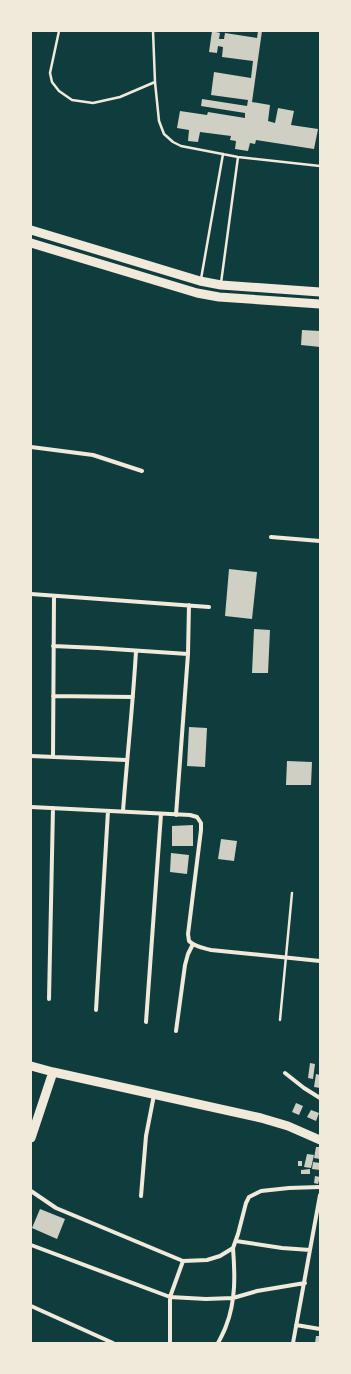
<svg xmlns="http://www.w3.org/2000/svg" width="351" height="1374" font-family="'Work Sans',sans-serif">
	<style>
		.building { fill: #cfcfc3 }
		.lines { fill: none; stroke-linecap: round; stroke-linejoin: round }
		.service { stroke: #f1e9da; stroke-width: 2.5 }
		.minor { stroke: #f1e9da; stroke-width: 4 }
		.primary { stroke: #f1e9da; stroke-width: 9 }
		.trunk { stroke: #f1e9da; stroke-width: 9 }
	</style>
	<rect width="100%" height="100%" fill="#0f3d3e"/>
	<path class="building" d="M212 31 220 33 219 39H224L225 33 257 38 258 31H262L252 102 270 105 268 121 275 123 278 108 294 111 291 125 318 129 314 149 256 140 255 144 250 143 248 151 235 149 236 141 230 140 231 136 200 132 198 142 188 141 189 130 177 128 180 111 207 115 208 112 245 118V113L201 106 202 99 247 106 248 100 211 95 214 72 251 78 253 61 222 57 223 47 218 46 217 53 209 52Z
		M302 330 320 331V347L301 345Z
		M229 569 257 572 252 619 225 616Z
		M254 629 270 630 268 673H252Z
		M189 727 207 728 205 767 187 766Z
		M287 761 312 762 311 785H286Z
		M193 825V846H172V826Z
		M221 839 237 841 234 861 218 859Z
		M171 853 189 855 187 874 170 872Z
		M310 1063 315 1064 313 1079 308 1078Z
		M316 1074 320 1075V1088L314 1087Z
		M296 1103 303 1106 299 1115 292 1112Z
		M311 1110 319 1113 316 1121 307 1117Z
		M316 1147H320V1159L314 1158Z
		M307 1154 314 1155 311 1168 304 1167Z
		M298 1161H302V1166H298Z
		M313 1162 320 1163V1170L312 1169Z
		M310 1169V1174H301V1170Z
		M315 1176 320 1177 318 1184 314 1183Z
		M40 1209 65 1219 57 1239 32 1228Z
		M316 1336H320V1343H315Z"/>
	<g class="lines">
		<path class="service" d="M59 31 50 73 52 82 59 91 72 100 93 103 120 97 155 82
			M153 31 155 82 159 121 164 134 173 142 181 146 238 157 320 166
			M201 279 223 154
			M221 283 238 157
			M280 1020 292 893"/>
		<path class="minor" d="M31 447 93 455 142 471
			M271 537 320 541
			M31 594 209 607
			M53 646 98 648 188 654
			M53 696 133 697
			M31 756 126 760
			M53 757 54 596
			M31 807 190 815 197 817 201 823V830L188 934 189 941C195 947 203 948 211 950L320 961
			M123 811C127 758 133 704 136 651
			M176 815 188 654 189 605
			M49 999 53 808
			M96 1010 108 811
			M146 1022 161 814
			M176 1031 185 965 188 954 193 944
			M285 1073 304 1088 320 1098
			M31 1191 56 1208 183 1261 207 1260 220 1256 233 1248 238 1234 246 1203 249 1197 261 1191 289 1188 320 1187
			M141 1196 146 1136 154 1095
			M236 1241 282 1248 310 1250
			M31 1245 170 1297 206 1299 233 1298 257 1291 305 1283
			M31 1306 113 1343
			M296 1325 320 1329
			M170 1343V1297L183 1261
			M218 1343C221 1337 224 1332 226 1326 236 1301 235 1274 233 1248
			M293 1343 320 1195"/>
		<path class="primary" d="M31 1066 53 1072 261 1118 288 1126 320 1140
			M31 1138 53 1072"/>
		<path class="trunk" d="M31 230 200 281 221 285 320 292
			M31 243 197 293 219 297 320 304"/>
	</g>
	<rect width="351" height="1374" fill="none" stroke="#f1e9da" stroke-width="64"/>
</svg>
